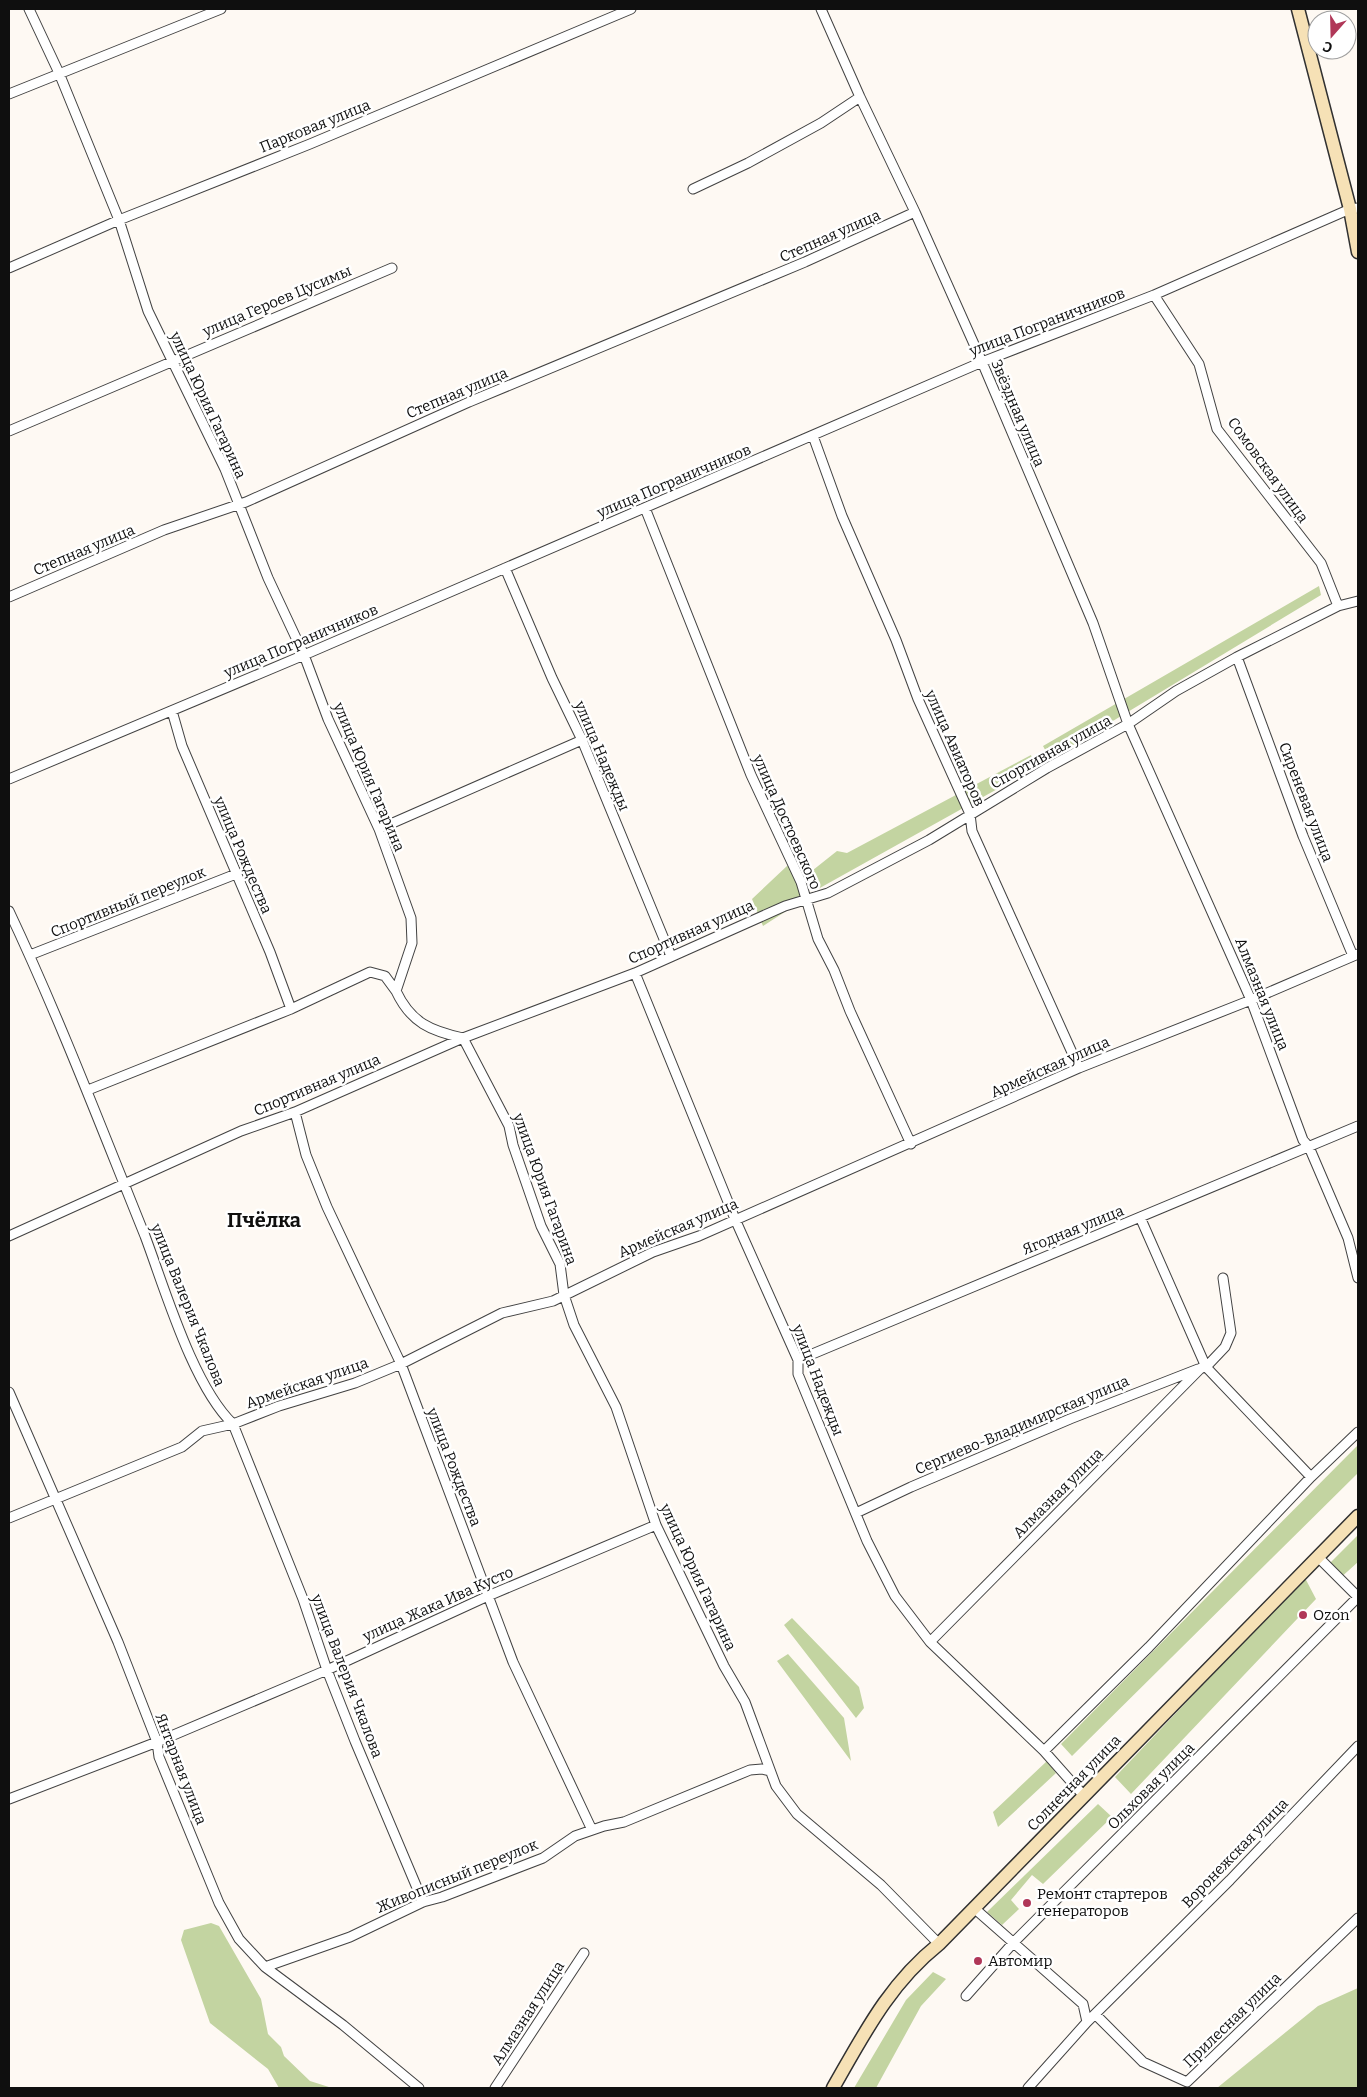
<svg xmlns="http://www.w3.org/2000/svg" width="1367" height="2097" font-family="Bitter,serif">
	<style>
		.forest { fill: #c3d4a1 }
		.lines { fill: none; stroke-linecap: round; stroke-linejoin: round }
		.street-casing { stroke: #424242; stroke-width: 11 }
		.secondary-casing { stroke: #313131; stroke-width: 15 }
		.street { stroke: #fff; stroke-width: 9 }
		.secondary { stroke: #f6e1b6; stroke-width: 12 }
		.poi-dot { fill: #b03758; stroke: #fff; stroke-width: 2 }
		.labels { text-anchor: middle; stroke-width: 5; stroke-linejoin: round; paint-order: stroke }
		.street-label { font-size: 15px; fill: #0f0f0f; stroke: #fff }
		.poi-label { font-size: 15px; fill: #0f0f0f; stroke: #fff; text-anchor: start }
		.district-label { font-size: 20px; font-weight: bold; fill: #0f0f0f; stroke: #fff }
	</style>
	<rect width="100%" height="100%" fill="#fef9f3"/>
	<path class="forest" d="M1319 586 1321 595 1050 759 1043 746Z
		M1031 755 1035 768 818 889 808 874 837 851 847 853Z
		M787 866 797 868 802 901 763 926 752 899Z
		M1358 1445V1473L1072 1756 1061 1744Z
		M1358 1535V1562L1338 1580 1329 1564Z
		M1305 1578 1316 1599 1131 1794 1115 1777Z
		M792 1618 859 1687 864 1708 856 1718 784 1625Z
		M788 1654 844 1718 851 1761 777 1661Z
		M1047 1761 1056 1773 998 1827 993 1812Z
		M1098 1804 1112 1817 1043 1884 1032 1875 1011 1900 1019 1909 1002 1925 987 1912Z
		M211 1923 219 1926 261 1999 268 2034 281 2047 284 2056 310 2081 332 2088H279L268 2069 210 2023 181 1940 184 1930Z
		M933 1972 946 1979 921 2006 876 2088H854L906 2000Z
		M1358 1988V2088H1217L1318 2006Z"/>
	<g class="lines">
		<defs>
			<path id="street" d="M29 9 59 73 119 220 148 311 225 469 268 578 304 655 328 719 379 829 411 918 412 943 396 991C411 1023 431 1031 463 1038
				M821 9 860 97 915 212 982 362 1093 623 1128 724 1251 1000 1303 1140 1309 1147 1348 1238 1358 1278
				M9 94 221 9
				M693 189 748 163 821 123 860 97
				M9 268 119 220 310 144 631 9
				M1154 295 1199 364 1217 429 1321 563 1338 606
				M9 431 392 268
				M813 436 842 516 896 640 918 699 970 814 972 831 1079 1068
				M645 508 751 775 801 882 818 939 834 970 850 1011 911 1144
				M505 568 552 678 582 740 671 956
				M9 597 164 530 246 502 469 402 805 262 915 212
				M1237 657 1303 836 1353 956
				M172 711 182 746 270 952 291 1009
				M9 779 304 655 982 362 1154 295 1350 209 1358 208
				M379 829 582 740
				M9 911C59 1017 101 1127 145 1236 165 1289 193 1386 233 1424L303 1599 327 1670 355 1741 423 1902
				M30 955 236 874
				M635 973 735 1219 798 1360V1374L867 1541 895 1596 930 1642 1044 1751 1084 1796
				M463 1038 509 1126 513 1145 541 1226 560 1264 564 1295 574 1325 616 1407 656 1525 724 1666 745 1702 776 1786 797 1814 881 1885 939 1944
				M88 1090 291 1009 370 972 385 976 396 991
				M295 1112 306 1155 327 1207 401 1364 513 1662 592 1830
				M1140 1217 1206 1367 1225 1347 1231 1333 1223 1278
				M9 1236 241 1131 295 1112 463 1038 635 973 785 906 828 893 929 840 1047 768 1128 724 1176 691 1237 657 1338 606 1358 601
				M798 1360 1358 1126
				M9 1392 118 1642 157 1742 159 1757 219 1903 239 1939 265 1967 343 2025 419 2088
				M856 1513 911 1487 1070 1419 1198 1369
				M9 1518 182 1447 202 1431 233 1424 279 1406 355 1383 401 1364 502 1313 553 1301 653 1252 699 1236 1079 1068 1251 1000 1358 954
				M1318 1557 1358 1597
				M930 1642 1201 1368 1206 1367 1311 1477
				M1044 1751 1149 1647 1311 1477 1358 1432
				M9 1799 157 1742 327 1670 488 1596 656 1525
				M974 1908 1083 2004 1087 2022
				M265 1967 350 1937 423 1902 442 1897 543 1858 575 1836 604 1826 624 1822 750 1770 762 1769 770 1771
				M966 1996 1014 1942 1358 1597
				M1095 2014 1143 2062 1187 2082 1358 1918
				M495 2088 584 1953
				M1028 2088 1087 2022 1230 1880 1358 1746"/>
			<path id="secondary" d="M1298 9 1350 209 1358 252
				M833 2088C864 2034 889 1984 939 1944L1358 1516"/>
		</defs>
		<use href="#street" class="street-casing"/>
		<use href="#secondary" class="secondary-casing"/>
		<use href="#street" class="street"/>
		<use href="#secondary" class="secondary"/>
	</g>
	<g class="poi-dot">
		<circle cx="1303" cy="1615" r="5"/>
		<circle cx="1027" cy="1903" r="5"/>
		<circle cx="978" cy="1961" r="5"/>
	</g>
	<g class="labels">
		<g class="street-label">
			<text transform="translate(315 126) rotate(-22)" y="5">Парковая улица</text>
			<text transform="translate(830 236) rotate(-24)" y="5">Степная улица</text>
			<text transform="translate(277 301) rotate(-23)" y="5">улица Героев Цусимы</text>
			<text transform="translate(1047 322) rotate(-21)" y="5">улица Пограничников</text>
			<text transform="translate(457 393) rotate(-23)" y="5">Степная улица</text>
			<text transform="translate(208 405) rotate(65)" y="5">улица Юрия Гагарина</text>
			<text transform="translate(1018 413) rotate(67)" y="5">Звёздная улица</text>
			<text transform="translate(1268 470) rotate(54)" y="5">Сомовская улица</text>
			<text transform="translate(674 481) rotate(-23)" y="5">улица Пограничников</text>
			<text transform="translate(84 550) rotate(-23)" y="5">Степная улица</text>
			<text transform="translate(301 641) rotate(-23)" y="5">улица Пограничников</text>
			<text transform="translate(955 748) rotate(66)" y="5">улица Авиаторов</text>
			<text transform="translate(1051 752) rotate(-29)" y="5">Спортивная улица</text>
			<text transform="translate(602 756) rotate(67)" y="5">улица Надежды</text>
			<text transform="translate(369 777) rotate(67)" y="5">улица Юрия Гагарина</text>
			<text transform="translate(1306 802) rotate(69)" y="5">Сиреневая улица</text>
			<text transform="translate(787 822) rotate(66)" y="5">улица Достоевского</text>
			<text transform="translate(243 855) rotate(67)" y="5">улица Рождества</text>
			<text transform="translate(128 902) rotate(-22)" y="5">Спортивный переулок</text>
			<text transform="translate(691 932) rotate(-24)" y="5">Спортивная улица</text>
			<text transform="translate(1262 994) rotate(68)" y="5">Алмазная улица</text>
			<text transform="translate(1050 1067) rotate(-24)" y="5">Армейская улица</text>
			<text transform="translate(317 1085) rotate(-23)" y="5">Спортивная улица</text>
			<text transform="translate(545 1189) rotate(70)" y="5">улица Юрия Гагарина</text>
			<text transform="translate(678 1228) rotate(-23)" y="5">Армейская улица</text>
			<text transform="translate(1073 1230) rotate(-22)" y="5">Ягодная улица</text>
			<text transform="translate(188 1305) rotate(68)" y="5">улица Валерия Чкалова</text>
			<text transform="translate(818 1380) rotate(69)" y="5">улица Надежды</text>
			<text transform="translate(307 1383) rotate(-19)" y="5">Армейская улица</text>
			<text transform="translate(1022 1425) rotate(-23)" y="5">Сергиево-Владимирская улица</text>
			<text transform="translate(454 1467) rotate(69)" y="5">улица Рождества</text>
			<text transform="translate(1058 1493) rotate(-45)" y="5">Алмазная улица</text>
			<text transform="translate(698 1577) rotate(65)" y="5">улица Юрия Гагарина</text>
			<text transform="translate(438 1604) rotate(-24)" y="5">улица Жака Ива Кусто</text>
			<text transform="translate(347 1676) rotate(69)" y="5">улица Валерия Чкалова</text>
			<text transform="translate(181 1769) rotate(69)" y="5">Янтарная улица</text>
			<text transform="translate(1074 1783) rotate(-46)" y="5">Солнечная улица</text>
			<text transform="translate(1151 1786) rotate(-45)" y="5">Ольховая улица</text>
			<text transform="translate(1235 1853) rotate(-46)" y="5">Воронежская улица</text>
			<text transform="translate(457 1876) rotate(-22)" y="5">Живописный переулок</text>
			<text transform="translate(528 2013) rotate(-57)" y="5">Алмазная улица</text>
			<text transform="translate(1232 2020) rotate(-44)" y="5">Прилесная улица</text>
		</g>
		<g class="poi-label">
			<text x="1313" y="1620">Ozon</text>
			<text x="1037" y="1899">Ремонт стартеров<tspan x="1037" dy="17">генераторов</tspan></text>
			<text x="988" y="1966">Автомир</text>
		</g>
		<g class="district-label">
			<text x="264" y="1227">Пчёлка</text>
		</g>
	</g>
	<rect width="1367" height="2097" fill="none" stroke="#0f0f0f" stroke-width="20"/>
	<g transform="translate(1332 35) rotate(200)"><circle r="24" fill="#ffffff" stroke="#9f9f9f"/>
	<path d="M0-4L9 19L0 12L-9 19Z" fill="#b03758"/>
	<text y="-8" font-size="14" font-weight="bold" text-anchor="middle" fill="#0f0f0f">С</text>
	</g>
</svg>
